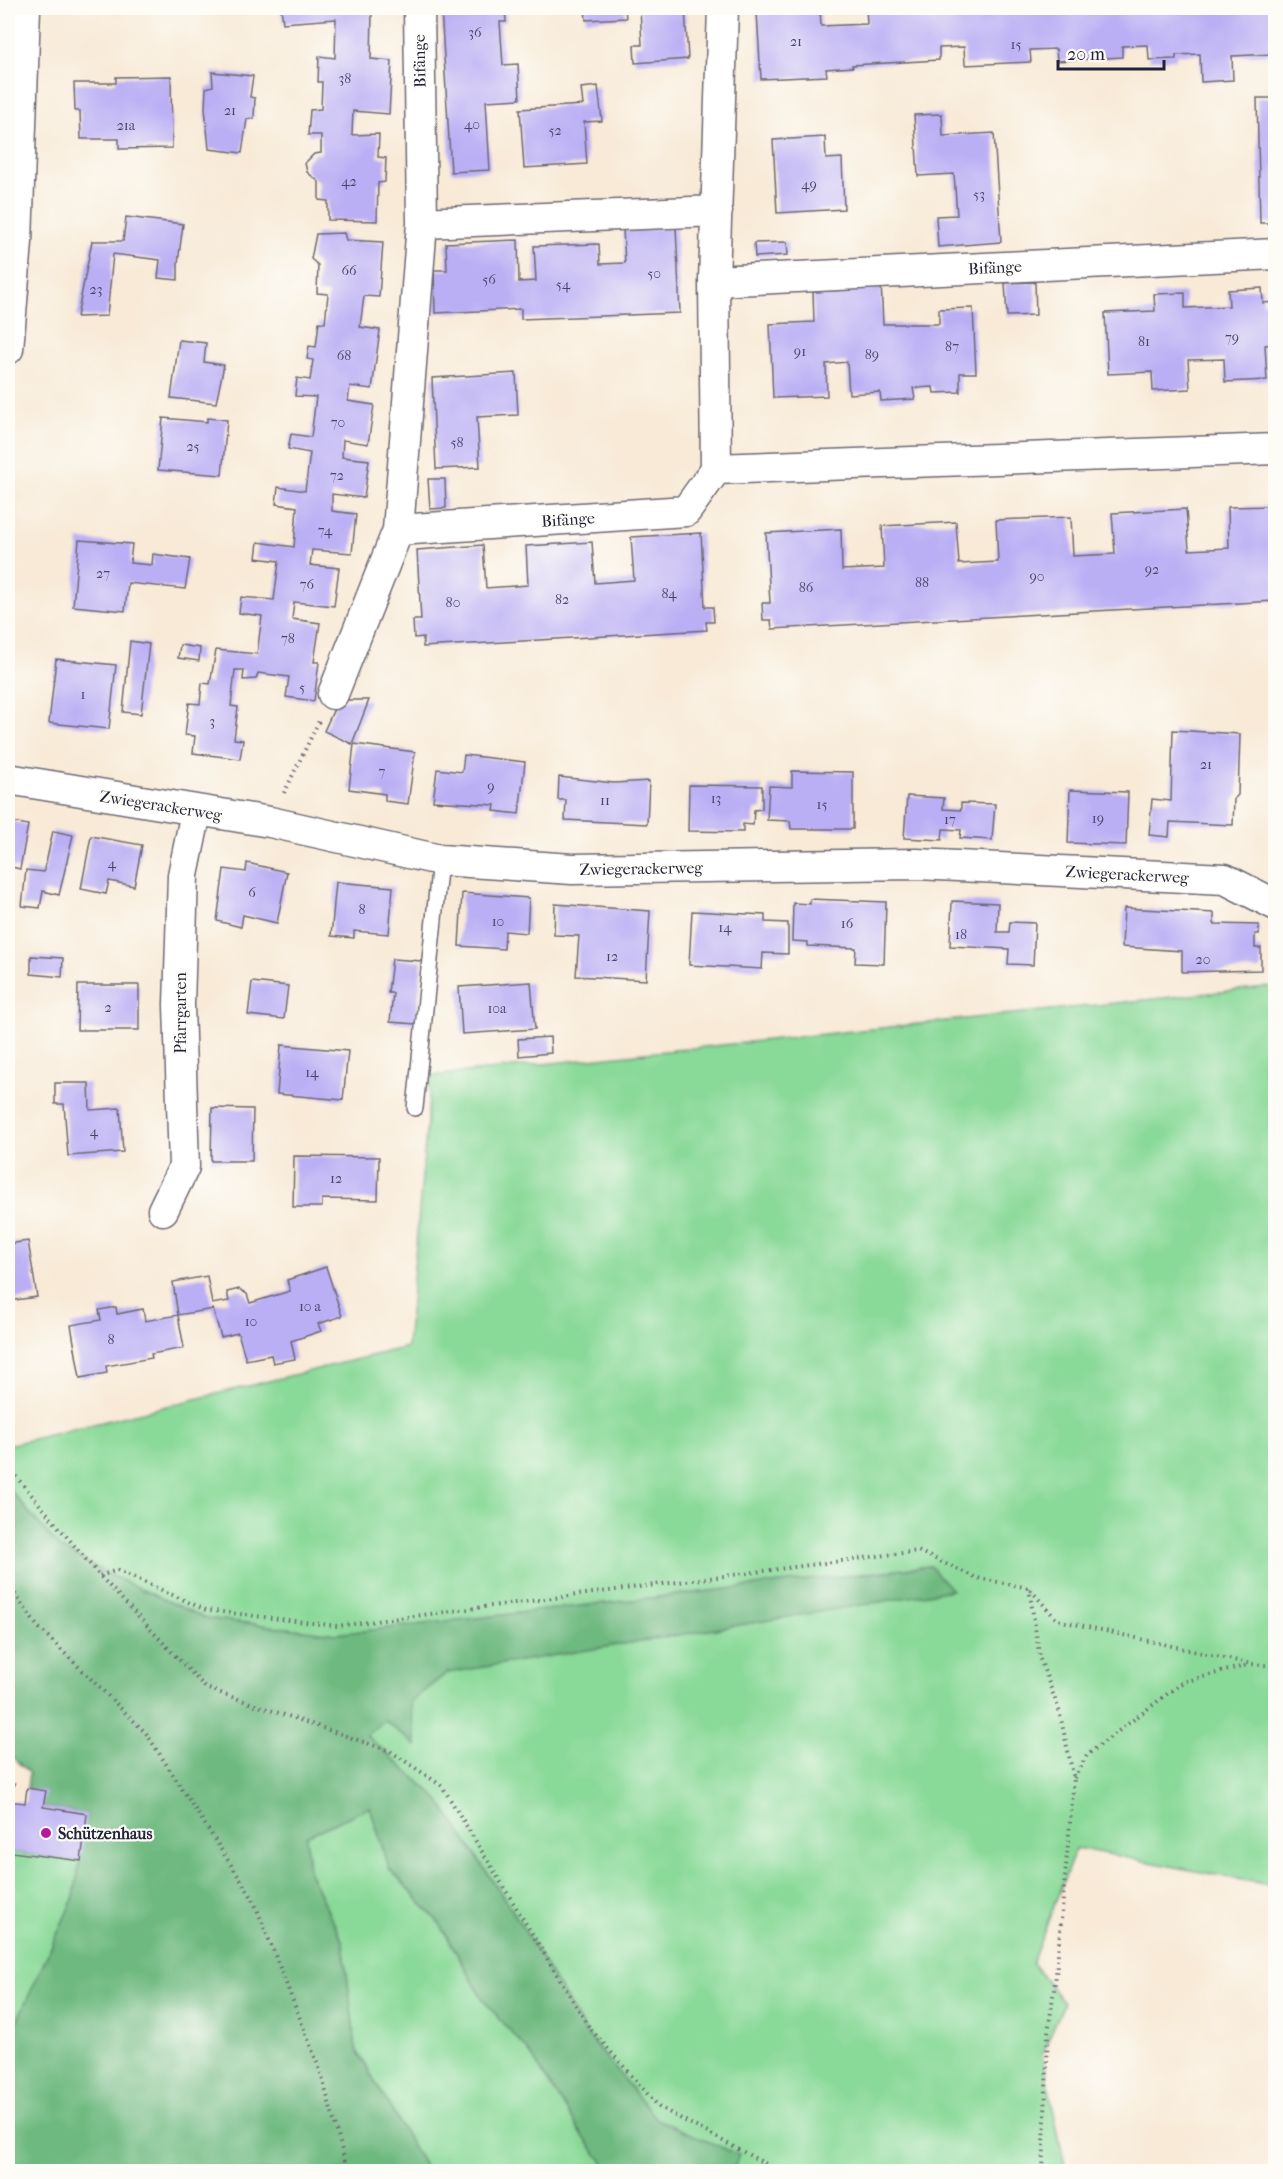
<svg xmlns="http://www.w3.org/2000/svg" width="1283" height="2179" font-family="'IM FELL French Canon',serif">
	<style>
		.green { fill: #89d998; stroke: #567e6a; stroke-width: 1.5 }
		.forest { fill: #6eb980; stroke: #486e5e; stroke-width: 1.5 }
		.building { fill: #baaef4 }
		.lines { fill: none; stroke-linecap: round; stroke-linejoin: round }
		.lane-casing { stroke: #6d6872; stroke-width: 18 }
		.street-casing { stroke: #6d6872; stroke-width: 33 }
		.path { stroke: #6d6872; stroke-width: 4; stroke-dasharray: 1.5 4.5; stroke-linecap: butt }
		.lane { stroke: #fff; stroke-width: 15 }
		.street { stroke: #fff; stroke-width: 30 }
		.poi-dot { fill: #b5179e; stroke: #fdfcf7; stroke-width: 2 }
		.labels { text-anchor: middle; stroke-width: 4.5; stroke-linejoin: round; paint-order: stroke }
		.number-label { font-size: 14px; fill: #484569 }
		.street-label { font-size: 16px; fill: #22223b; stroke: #fdfcf7 }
		.poi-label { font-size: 16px; font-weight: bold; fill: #22223b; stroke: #fdfcf7; text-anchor: start }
	</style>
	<rect width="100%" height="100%" fill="#fdfcf7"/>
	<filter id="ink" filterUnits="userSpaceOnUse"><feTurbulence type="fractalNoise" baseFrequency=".0167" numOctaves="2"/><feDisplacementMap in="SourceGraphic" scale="12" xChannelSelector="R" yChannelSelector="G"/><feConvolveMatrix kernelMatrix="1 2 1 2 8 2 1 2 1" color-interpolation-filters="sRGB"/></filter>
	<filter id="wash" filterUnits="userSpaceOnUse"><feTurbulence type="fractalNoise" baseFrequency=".008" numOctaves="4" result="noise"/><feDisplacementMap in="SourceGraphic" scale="24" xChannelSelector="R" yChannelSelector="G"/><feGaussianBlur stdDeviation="1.35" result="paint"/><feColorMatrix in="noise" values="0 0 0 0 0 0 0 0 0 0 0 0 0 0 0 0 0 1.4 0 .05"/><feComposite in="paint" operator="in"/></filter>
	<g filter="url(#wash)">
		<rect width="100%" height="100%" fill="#f8ead7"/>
		<path class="green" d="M1275 986V1886L1076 1848 1032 1963 1064 2003 1042 2055 1066 2171H733L738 2155 656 2119 587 2034 514 1913 438 1799 366 1735 385 1721 415 1745 410 1702 447 1673 951 1590 930 1566 336 1634 205 1618 116 1578 60 1548 8 1488V1445L407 1347 431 1076Z
			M370 1807 389 1868 440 1924 484 2001 529 2052 583 2136 610 2171H427L356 2049 343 1942 309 1872 306 1836Z
			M12 1852 81 1861 74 1897 8 2041V1859H11Z"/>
		<path class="forest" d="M8 1488 60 1548 116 1578 205 1618 336 1634 930 1566 952 1590 447 1673 410 1702 416 1745 385 1721 366 1735 438 1799 514 1913 587 2034 656 2119 739 2155 733 2171H610L583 2136 529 2052 484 2001 440 1924 389 1868 370 1807 306 1836 309 1872 343 1942 356 2049 427 2171H8V2041L74 1897 87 1814 43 1807 45 1791 27 1788 29 1773 8 1753Z"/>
		<g id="blocks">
			<path class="building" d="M281 8H380L372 13 371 59 392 61 389 114 353 111 352 135 379 134 378 157 386 158 385 182 378 183 377 221 328 220V201L319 200V182L307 172 305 163 314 154 321 153V135H308L310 110 321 109 322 82H318L319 56 335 58 336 19 283 23Z
				M441 8H505L506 22H500L503 65 518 64 520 99 486 101 490 170 451 172Z
				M585 8H625L626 18 586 20Z
				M640 8H685L688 59 635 63 634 45H642Z
				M779 8 820 9 821 26 867 24 866 8H936L937 13 962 12V8H1028L1029 13 1054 12V8H1275V54L1232 56 1233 80 1201 82 1200 54 1176 55V59L1149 60 1148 45 1122 46V57L1057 61 1056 49 1030 50 1031 62 965 65 964 47 939 48V60L852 65 853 67 826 69 827 76 761 79 757 13 779 12Z
				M212 72 253 76 250 97 255 98 254 118 247 119 242 153 209 149 205 108 206 88 213 86Z
				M171 76 172 148 119 149V139H81L80 111H75L74 83H116V77Z
				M598 86 602 121 584 122 587 164 524 168 520 109 583 105 581 88Z
				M1257 98H1275V223H1260Z
				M942 114 943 136 994 133 1001 242 938 247 936 216 957 215 954 174 918 176 914 115Z
				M825 137 826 159 842 158 844 209 777 213 773 140Z
				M126 217 183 224 178 263V280L158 278 160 260 113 254 107 316 77 317 92 241H123Z
				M676 227 680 313 521 319V309L435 313 434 270H447L446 243 518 240 519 282 536 281 534 246 599 244 600 264 625 263 623 230Z
				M344 233 346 240 383 242 379 297 364 296 360 327 380 330 372 389 350 386 348 401 374 405 368 444 343 440 342 457 369 460 364 498 332 494V511L356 514 352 553 312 550 310 565 339 568 334 606 294 602 292 619 320 623 314 662H319L314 701 286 697 289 677 258 673 256 679 243 680 244 670H235L231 706 238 707 234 739 243 740 240 759 193 753 195 736 185 735 189 703 200 704 202 683 210 684 216 650 257 654 262 616 239 613 241 597 274 600 279 561 256 558 258 542 294 547 297 507 276 504 278 487 305 491 310 453 288 449 291 434 311 437 316 397 295 396 297 378 310 380 313 360 307 359 309 346 316 347 319 322 325 323 328 294 317 293 318 265 311 259 316 234Z
				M787 242 788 255 755 257 754 243Z
				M881 282 883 324H939V309L973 308 976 373H960V392L934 393 933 387 913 388 915 399 881 401 880 392 849 394 847 362 826 364 827 396 773 398 770 324 814 322 813 292 844 290V284Z
				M1035 282 1036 315 1007 316 1005 283Z
				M1262 288 1263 303 1275 302V344L1265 345 1267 380 1225 382 1224 359 1188 360 1190 389 1153 391 1152 372 1108 374 1105 313 1155 311 1154 294 1185 293V308L1229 306 1228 290Z
				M179 340 206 343 204 362 224 365 216 403 171 398Z
				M516 373 518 415 477 417 480 467 436 469 432 378Z
				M163 418 207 422V418L227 420 222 475 158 470Z
				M428 479H445L446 508 430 509Z
				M1275 506V601L772 629 771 620H763L762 603H770L766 533 841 529 842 570 884 568 882 526 956 522 959 564 998 562 996 520 1071 517 1073 556 1115 554 1112 513 1186 509 1189 550 1229 548 1228 507Z
				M701 533 705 607H713L714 622H706L707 630 423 647V637L414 638 413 620H421L417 550 483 545 486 588 528 585 526 546 592 542 595 583 634 580 631 537Z
				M79 540 132 544 130 563 152 565 153 554 190 559 185 589 128 583 125 611 73 606Z
				M130 641 149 644 141 714 123 712Z
				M180 645 200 648 199 661 178 658Z
				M56 659 116 665 109 729 49 723Z
				M338 700H369L352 744 324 731Z
				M1173 730 1240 734 1238 795 1234 799 1233 825 1170 822 1169 837 1149 835 1152 799 1171 801Z
				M354 744 415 752 408 804 385 801V794L349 789Z
				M464 755 525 762 519 814 494 811 495 805 433 801 437 769 462 772Z
				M792 771 853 772V829H791L790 821 767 820 769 786 792 787Z
				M559 777 614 783 649 781 647 824 565 820 566 800H558Z
				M689 785 762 786V809L754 810 753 825 743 824V832L688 831Z
				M1070 790 1128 792 1126 845 1068 843Z
				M907 796 944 798 943 809 961 810V803L995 804 992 840 960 838 961 830 943 829 942 840 904 838Z
				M8 821 28 825 20 869 8 866Z
				M53 831 73 835 59 895 43 891 40 908 22 906 26 870 44 872Z
				M91 836 142 845 134 886 109 881 106 894 81 889Z
				M247 863 287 872 277 923 243 915 241 927 217 921 224 869 246 872Z
				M336 882 393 887 389 934 354 931V938L331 936Z
				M462 893 529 898 527 933 505 931 504 949 459 946Z
				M810 899 886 902 884 964 855 963 856 948 808 946V942L792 941 793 903 810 904Z
				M952 901 998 903 997 932H1009L1010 922 1035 923 1033 965 1008 964 1009 949 950 946Z
				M555 904 650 911 646 980 576 976 579 936 554 935Z
				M1124 908 1214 913V924L1259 925V934H1255V948H1261V970L1182 972V951L1122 947Z
				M692 911 765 915V922L788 923V954L763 953 762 969 689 965Z
				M31 956 63 958 62 977 31 974Z
				M392 959 422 961 416 1024 390 1022 393 993H388Z
				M252 982 288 986 284 1019 248 1015Z
				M531 982 535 1029 462 1034 459 987Z
				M78 985H139V1030H77Z
				M550 1037 551 1053 519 1056 518 1039Z
				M281 1045 348 1051 343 1100 277 1094Z
				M55 1083H89L90 1110 120 1108 123 1152 68 1156 64 1104H55Z
				M212 1108 253 1109 252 1161H211Z
				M294 1156 379 1157 378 1200 322 1199V1207H293Z
				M28 1241 37 1297 8 1301V1244Z
				M326 1267 342 1316 318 1324 321 1331 291 1341 295 1359 273 1363 271 1355 246 1360 238 1333 221 1337 213 1309 178 1315 173 1282 207 1276 212 1304 229 1301 227 1292 239 1289 247 1294 250 1303 290 1291 287 1280Z
				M116 1307 117 1314 143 1309 145 1321 178 1315 184 1348 151 1354 152 1358 106 1366 107 1373 80 1378 71 1325 101 1320 99 1310Z
				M27 1788 46 1791 43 1807 87 1814 81 1861 12 1852 11 1859H8V1801L25 1803Z"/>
		</g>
	</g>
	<g filter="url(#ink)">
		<use href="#blocks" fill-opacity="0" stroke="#6d6872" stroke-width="1.5"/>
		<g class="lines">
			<defs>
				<path id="lane" d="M415 1108 440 860"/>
				<path id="street" d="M419 8 422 223 717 211
					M723 8 714 281 716 469 1276 449
					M714 281 1276 254
					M8 349 17 242 25 8
					M398 530 686 511 716 469
					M333 694 398 530 422 223
					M8 779 270 822 440 860 572 869 917 864 1225 879 1276 905
					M163 1210 184 1167 179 1005 183 875 196 812"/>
			</defs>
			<use href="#lane" class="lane-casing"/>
			<use href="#street" class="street-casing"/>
			<path class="path" d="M284 793 319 721
				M8 1467 100 1576 206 1688 390 1751 442 1786 589 2027 659 2107 781 2172
				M100 1576 117 1570 206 1610 337 1626 918 1551 977 1578 1029 1588 1057 1620 1251 1664 1276 1666
				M8 1584 37 1626 146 1733 253 1899 320 2070 348 2172
				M1029 1588 1040 1659 1059 1710 1074 1779 1056 1975 1048 2033 1043 2172
				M1074 1778 1087 1755 1183 1682 1248 1665
				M8 1784 15 1785"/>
			<use href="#lane" class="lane"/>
			<use href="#street" class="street"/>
		</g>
	</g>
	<circle class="poi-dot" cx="46" cy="1833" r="6"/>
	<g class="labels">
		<g class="number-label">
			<text x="475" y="37">36</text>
			<text x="796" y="46">21</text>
			<text x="1016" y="49">15</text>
			<text x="345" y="83">38</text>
			<text x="230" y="115">21</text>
			<text x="472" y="129">40</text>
			<text x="126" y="130">21a</text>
			<text x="555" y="135">52</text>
			<text x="349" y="186">42</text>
			<text x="809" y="189">49</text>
			<text x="979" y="199">53</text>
			<text x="349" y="275">66</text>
			<text x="654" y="278">50</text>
			<text x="489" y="284">56</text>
			<text x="563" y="289">54</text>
			<text x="96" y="294">23</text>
			<text x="1232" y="342">79</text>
			<text x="1144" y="346">81</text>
			<text x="952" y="351">87</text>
			<text x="800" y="356">91</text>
			<text x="872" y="359">89</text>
			<text x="344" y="360">68</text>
			<text x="338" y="427">70</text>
			<text x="457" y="447">58</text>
			<text x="193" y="451">25</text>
			<text x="337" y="480">72</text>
			<text x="325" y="535">74</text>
			<text x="1152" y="574">92</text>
			<text x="103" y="578">27</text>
			<text x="1037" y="581">90</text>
			<text x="922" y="587">88</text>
			<text x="307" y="589">76</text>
			<text x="806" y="592">86</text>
			<text x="669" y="598">84</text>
			<text x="562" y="604">82</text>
			<text x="453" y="607">80</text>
			<text x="288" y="643">78</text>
			<text x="302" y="692">5</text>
			<text x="83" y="699">1</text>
			<text x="212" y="726">3</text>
			<text x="1206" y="769">21</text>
			<text x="382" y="776">7</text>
			<text x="491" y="791">9</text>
			<text x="716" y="803">13</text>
			<text x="605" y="805">11</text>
			<text x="822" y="809">15</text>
			<text x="1098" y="823">19</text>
			<text x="950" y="824">17</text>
			<text x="112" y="868">4</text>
			<text x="252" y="897">6</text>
			<text x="362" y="914">8</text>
			<text x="498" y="926">10</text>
			<text x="847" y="928">16</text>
			<text x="725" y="932">14</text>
			<text x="961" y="939">18</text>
			<text x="612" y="961">12</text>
			<text x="1203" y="964">20</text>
			<text x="108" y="1012">2</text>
			<text x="497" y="1013">10a</text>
			<text x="312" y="1077">14</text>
			<text x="94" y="1136">4</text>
			<text x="336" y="1183">12</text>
			<text x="310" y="1311">10 a</text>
			<text x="251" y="1326">10</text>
			<text x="111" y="1344">8</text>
		</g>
		<g class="street-label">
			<text transform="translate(419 61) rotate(-91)" y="6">Bifänge</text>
			<text transform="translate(995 267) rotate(-3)" y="6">Bifänge</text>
			<text transform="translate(568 519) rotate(-4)" y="6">Bifänge</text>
			<text transform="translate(161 805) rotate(9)" y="6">Zwiegerackerweg</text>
			<text transform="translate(641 868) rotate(-1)" y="6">Zwiegerackerweg</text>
			<text transform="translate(1127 874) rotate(3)" y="6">Zwiegerackerweg</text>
			<text transform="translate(180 1013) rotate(-90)" y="6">Pfarrgarten</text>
		</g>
		<g class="poi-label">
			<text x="58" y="1839">Schützenhaus</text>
		</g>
	</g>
	<rect width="1283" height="2179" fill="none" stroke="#fdfcf7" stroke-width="30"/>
	<path d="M1058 60v9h106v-9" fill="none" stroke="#22223b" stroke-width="3"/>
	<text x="1067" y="60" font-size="18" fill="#22223b" stroke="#fdfcf7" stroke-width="4.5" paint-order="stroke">20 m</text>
</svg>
